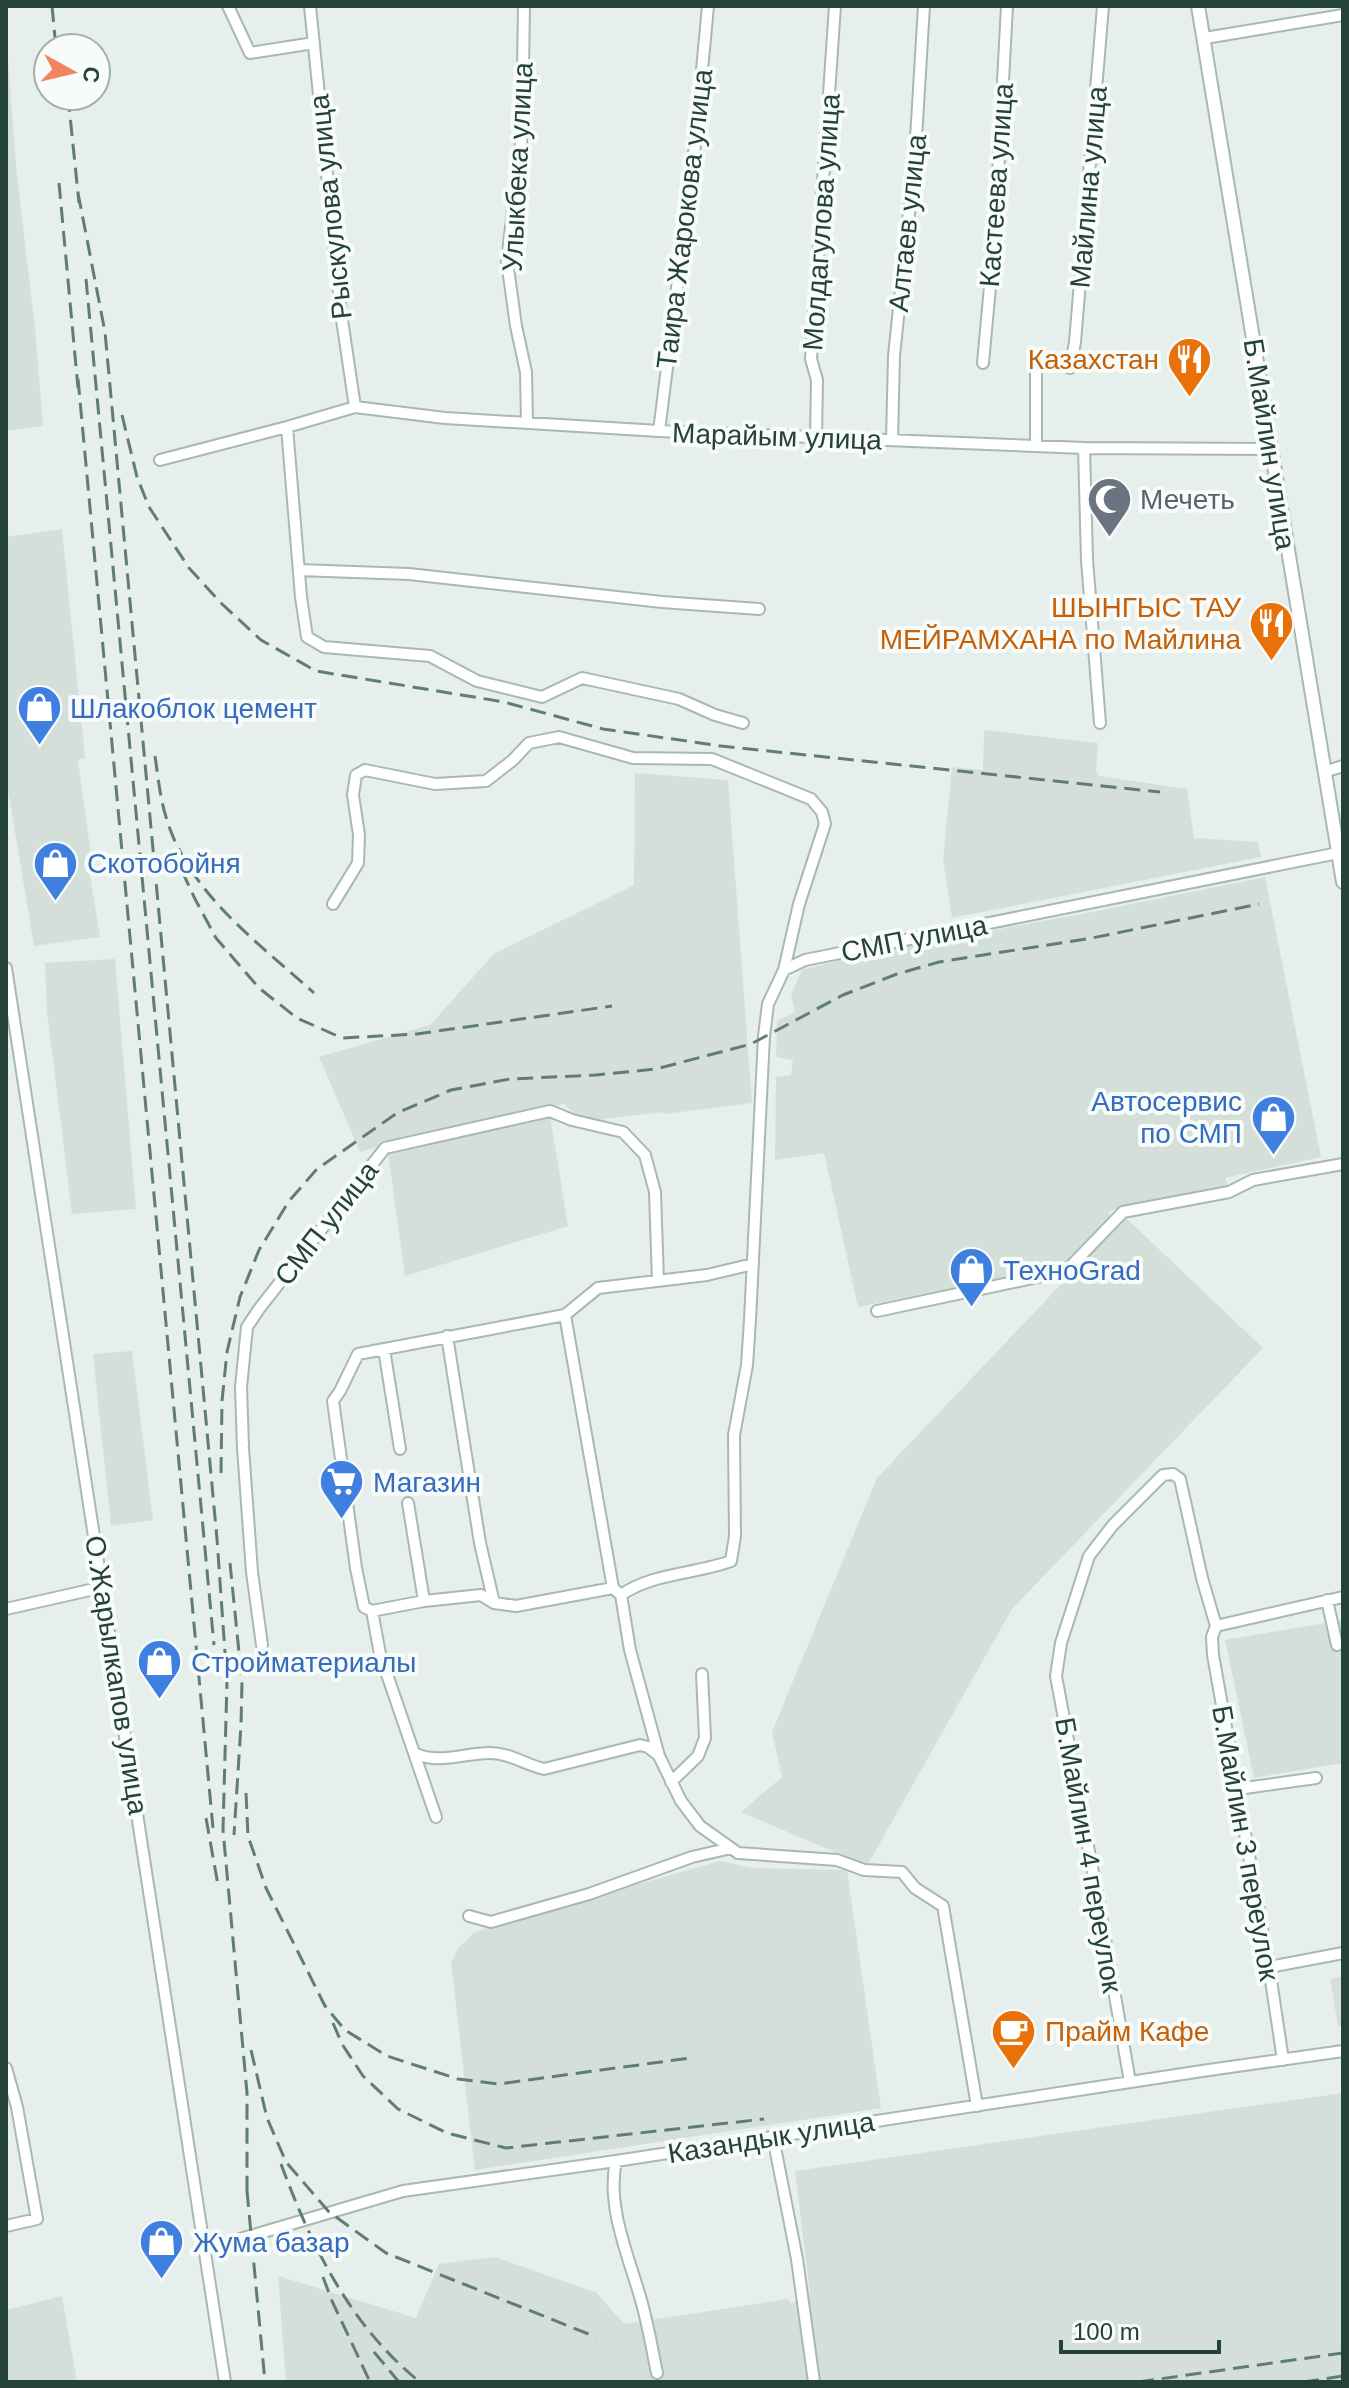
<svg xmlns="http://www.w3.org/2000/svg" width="1349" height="2388" font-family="Helvetica,sans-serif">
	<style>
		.built { fill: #d4dfda }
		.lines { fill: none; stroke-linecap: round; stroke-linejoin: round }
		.minor-casing { stroke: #a8b8b2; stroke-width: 14 }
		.tertiary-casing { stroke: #a8b8b2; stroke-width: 16 }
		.minor { stroke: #fff; stroke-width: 10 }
		.tertiary { stroke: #fff; stroke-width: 12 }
		.rail { stroke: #5f7d75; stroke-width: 3; stroke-dasharray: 16 8; stroke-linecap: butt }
		.labels { text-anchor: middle; stroke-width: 8; stroke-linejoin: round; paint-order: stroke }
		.street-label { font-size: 28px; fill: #24423a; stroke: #f7fbf9 }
		.food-label { font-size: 28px; fill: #c56008; stroke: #f7fbf9; text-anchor: end }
		.worship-label { font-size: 28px; fill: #5b616d; stroke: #f7fbf9; text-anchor: start }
		.shop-label { font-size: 28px; fill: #366cbe; stroke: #f7fbf9; text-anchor: start }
	</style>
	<rect width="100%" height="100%" fill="#e6efeb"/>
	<path class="built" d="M6 33 16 165 35 329 43 426 6 431Z
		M62 529 85 758 78 760 92 862 88 864 100 937 34 946 6 779V537Z
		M984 730 1098 743 1096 771 1099 776 1187 789 1194 838 1258 842 1261 857 952 918 943 860 952 767 983 770Z
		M635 773 728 780 752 1103 665 1114 664 1112 594 1120 579 1118 564 1104 427 1132 360 1152 319 1057 430 1025 494 954 634 885Z
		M1265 877 1321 1157 1225 1178 1228 1186 1109 1211 1111 1221 1063 1266 858 1307 824 1153 775 1160 776 1077 791 1075 793 1060 776 1057 777 1021 795 1012 791 995 802 970 863 954 1087 913Z
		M115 959 136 1209 72 1214 47 1011 45 963Z
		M550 1115 568 1226 405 1276 388 1152Z
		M1125 1217 1263 1348 1012 1609 867 1866 741 1812 782 1777 772 1732 877 1478Z
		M132 1351 153 1520 111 1526 93 1354Z
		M1343 1620V1763L1254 1778 1225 1640Z
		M720 1861 753 1868 847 1870 881 2108 475 2170 451 1963 459 1947 474 1933 495 1925Z
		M1343 1976V2025L1338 2026 1330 1979Z
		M1343 2093V2382H286L278 2276 416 2318 439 2264 495 2257 597 2293 624 2324 789 2299 791 2304 810 2294 795 2171Z
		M62 2296 77 2382H6V2310Z"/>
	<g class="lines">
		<defs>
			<path id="minor" d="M228 6 250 53 314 43
				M310 6 341 313 355 407
				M524 6 522 134 507 261 516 326 526 372 527 423
				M1205 38 1343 15
				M983 363 995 232 1007 6
				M1070 368 1075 342 1103 6
				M287 427 301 597 307 637 324 647 430 656 477 681 542 697 582 678 679 699 715 715 743 723
				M659 431 695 145 708 6
				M816 437 817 380 811 359 835 6
				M892 440 894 356 915 155 924 6
				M1036 446V368
				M1084 448 1087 560 1100 723
				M160 460 287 427 355 407 445 418 659 431 1084 448 1271 449
				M299 570 409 574 662 602 759 609
				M1324 772 1343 766
				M333 904 358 863 359 835 353 795 356 775 365 770 435 784 486 781 513 760 529 743 559 737 633 758 712 759 811 799 822 812 825 824 799 904 784 970
				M6 968 225 2382
				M877 1311 1066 1271 1123 1212 1229 1192 1253 1180 1343 1164
				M565 1315 613 1588 621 1595 630 1650 659 1756 681 1801 700 1826 738 1853 837 1860 864 1870 902 1872 915 1888 943 1906 977 2106
				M447 1336 480 1543 494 1603
				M384 1349 400 1449
				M408 1503 424 1601
				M613 1588 516 1606 494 1603 481 1595 424 1601 372 1611 364 1607 356 1568 333 1401 340 1391 358 1354 565 1315 598 1288 707 1275 753 1264
				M621 1595C652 1573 696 1574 731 1561L735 1536 734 1435 747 1365 750 1320 764 1036 768 1004 784 970 805 960 1338 853
				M1327 1600 1337 1645
				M6 1609 103 1587
				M372 1611 380 1654 436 1817
				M1216 1626 1212 1637 1213 1655 1269 1967 1283 2060
				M1216 1626 1343 1597
				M262 1645 252 1572 243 1448 241 1387 247 1327 259 1309 385 1148 550 1111 572 1120 623 1132 645 1155 655 1192 658 1281
				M414 1753C439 1765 464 1753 489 1753 510 1753 524 1764 544 1769L640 1745 648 1747 657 1754
				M671 1782 698 1756 705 1738 702 1674
				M1238 1789 1316 1778
				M469 1916 491 1922 589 1894 692 1857 731 1848
				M1269 1967 1343 1953
				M6 2068 17 2107 37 2219 6 2226
				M1130 2082 1100 1910 1056 1676 1061 1643 1089 1556 1113 1525 1163 1475 1173 1474 1180 1479 1202 1578 1216 1626
				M773 2137 797 2259 814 2382
				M616 2161C606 2207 629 2257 641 2300 648 2324 652 2349 657 2373
				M206 2249 403 2191 616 2161 1202 2071 1343 2051"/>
			<path id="tertiary" d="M1198 6 1343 882"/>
		</defs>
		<use href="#minor" class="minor-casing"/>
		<use href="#tertiary" class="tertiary-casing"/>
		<use href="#minor" class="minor"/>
		<use href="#tertiary" class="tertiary"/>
		<path class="rail" d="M52 6 56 48
			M68 96 79 203
			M59 183 78 388
			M78 193 105 332 217 1539 227 1681 223 1830 247 2093V2199
			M86 279 214 1645
			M78 379 213 1828
			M122 415 137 477 149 507 189 568 221 603 261 640 316 671 504 702 603 729 721 746 1160 792
			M155 756C158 776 160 798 166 817 188 893 259 943 314 993
			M182 871 195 899 216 938 259 988 297 1018 342 1038 417 1034 612 1006
			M221 1473 222 1401 227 1352 240 1297 259 1250 289 1201 317 1169 397 1113 451 1090 510 1079 596 1075 656 1069 751 1044 843 995 897 974 939 962 1092 938 1259 904
			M230 1563 242 1682 241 1725 234 1835
			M246 1793 248 1836 266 1888 325 2006 345 2030 387 2056 458 2079 498 2084 690 2058
			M206 1818 218 1885
			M333 2023 342 2044 363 2076 398 2109 447 2133 506 2148 764 2119
			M251 2050 267 2118 286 2162 329 2212 386 2253 596 2337
			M281 2164C311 2245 350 2326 420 2382
			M247 2191 265 2382
			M323 2277 332 2301 370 2382
			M374 2352 399 2382
			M1138 2382 1343 2353
			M1303 2382 1343 2376"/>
	</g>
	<defs>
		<symbol id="restaurant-pin" viewBox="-11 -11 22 30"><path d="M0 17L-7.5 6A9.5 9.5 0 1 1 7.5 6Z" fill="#e8710a" stroke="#f7fbf9"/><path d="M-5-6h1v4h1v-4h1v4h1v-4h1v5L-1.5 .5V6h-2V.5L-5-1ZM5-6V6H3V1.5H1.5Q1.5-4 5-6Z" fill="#fff"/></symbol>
		<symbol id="mosque-pin" viewBox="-11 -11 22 30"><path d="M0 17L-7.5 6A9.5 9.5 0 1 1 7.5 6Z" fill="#6b7280" stroke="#f7fbf9"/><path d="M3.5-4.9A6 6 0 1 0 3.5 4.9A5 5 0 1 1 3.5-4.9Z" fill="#fff"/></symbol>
		<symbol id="shop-pin" viewBox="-11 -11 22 30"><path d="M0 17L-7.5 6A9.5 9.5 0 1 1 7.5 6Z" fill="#3f7fe0" stroke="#f7fbf9"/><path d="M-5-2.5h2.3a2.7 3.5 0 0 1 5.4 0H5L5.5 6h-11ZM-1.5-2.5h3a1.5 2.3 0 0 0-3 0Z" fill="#fff"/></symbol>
		<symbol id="supermarket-pin" viewBox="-11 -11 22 30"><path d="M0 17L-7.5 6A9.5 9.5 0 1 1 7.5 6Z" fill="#3f7fe0" stroke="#f7fbf9"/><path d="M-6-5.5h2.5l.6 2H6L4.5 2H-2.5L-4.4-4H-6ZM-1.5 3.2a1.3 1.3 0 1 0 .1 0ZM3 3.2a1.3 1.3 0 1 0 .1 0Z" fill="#fff"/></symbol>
		<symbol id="cafe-pin" viewBox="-11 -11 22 30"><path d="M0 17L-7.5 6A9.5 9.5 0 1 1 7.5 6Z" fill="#e8710a" stroke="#f7fbf9"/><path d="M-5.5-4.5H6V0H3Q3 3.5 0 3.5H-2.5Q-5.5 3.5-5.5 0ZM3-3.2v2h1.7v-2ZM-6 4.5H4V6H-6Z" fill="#fff"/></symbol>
	</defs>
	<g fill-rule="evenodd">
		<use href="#restaurant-pin" x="1164" y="334" width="51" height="69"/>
		<use href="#mosque-pin" x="1084" y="474" width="51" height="69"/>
		<use href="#restaurant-pin" x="1246" y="598" width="51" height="69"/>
		<use href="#shop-pin" x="14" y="682" width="51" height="69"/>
		<use href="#shop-pin" x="30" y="838" width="51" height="69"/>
		<use href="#shop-pin" x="1248" y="1092" width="51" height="69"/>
		<use href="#shop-pin" x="946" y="1244" width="51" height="69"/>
		<use href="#supermarket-pin" x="316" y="1456" width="51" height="69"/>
		<use href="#shop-pin" x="134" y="1636" width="51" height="69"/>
		<use href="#cafe-pin" x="988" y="2006" width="51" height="69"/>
		<use href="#shop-pin" x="136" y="2216" width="51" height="69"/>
	</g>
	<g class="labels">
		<g class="street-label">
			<text transform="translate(517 167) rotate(-87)" y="10">Улыкбека улица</text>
			<text transform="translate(996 185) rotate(-86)" y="10">Кастеева улица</text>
			<text transform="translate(1088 187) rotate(-85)" y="10">Майлина улица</text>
			<text transform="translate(330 207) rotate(-96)" y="10">Рыскулова улица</text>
			<text transform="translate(684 219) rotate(-83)" y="10">Таира Жарокова улица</text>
			<text transform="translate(821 222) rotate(-86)" y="10">Молдагулова улица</text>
			<text transform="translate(907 223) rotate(-84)" y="10">Алтаев улица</text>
			<text transform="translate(777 436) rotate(2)" y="10">Марайым улица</text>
			<text transform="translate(1270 444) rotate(81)" y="10">Б.Майлин улица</text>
			<text transform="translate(914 938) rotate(-11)" y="10">СМП улица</text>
			<text transform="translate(326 1223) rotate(-52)" y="10">СМП улица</text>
			<text transform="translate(117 1675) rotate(81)" y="10">О.Жарылкапов улица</text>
			<text transform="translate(1246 1843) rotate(80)" y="10">Б.Майлин 3 переулок</text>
			<text transform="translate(1089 1855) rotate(80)" y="10">Б.Майлин 4 переулок</text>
			<text transform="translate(771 2137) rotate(-9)" y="10">Казандык улица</text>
		</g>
		<g class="food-label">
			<text x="1159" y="369">Казахстан</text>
			<text x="1241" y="617">ШЫНГЫС ТАУ<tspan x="1241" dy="32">МЕЙРАМХАНА по Майлина</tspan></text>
			<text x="1045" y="2041" text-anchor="start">Прайм Кафе</text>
		</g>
		<g class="worship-label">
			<text x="1140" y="509">Мечеть</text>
		</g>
		<g class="shop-label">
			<text x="70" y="718">Шлакоблок цемент</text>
			<text x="87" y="873">Скотобойня</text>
			<text x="1242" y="1111" text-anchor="end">Автосервис<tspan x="1242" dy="32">по СМП</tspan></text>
			<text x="1003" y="1280">ТехноGrad</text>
			<text x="373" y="1492">Магазин</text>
			<text x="191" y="1672">Стройматериалы</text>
			<text x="193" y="2252">Жума базар</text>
		</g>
	</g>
	<rect width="1349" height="2388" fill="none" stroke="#24423a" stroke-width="16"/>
	<g transform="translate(72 72) rotate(98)"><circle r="38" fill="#f7fbf9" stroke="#a3b1ad" stroke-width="2"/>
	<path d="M0-6L14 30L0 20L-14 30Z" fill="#f4845f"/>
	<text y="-12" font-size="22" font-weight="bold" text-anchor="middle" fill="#24423a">С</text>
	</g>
	<path d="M1061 2340v12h158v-12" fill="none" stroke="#24423a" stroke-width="4"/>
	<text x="1073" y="2340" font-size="24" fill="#24423a" stroke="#f7fbf9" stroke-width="6" paint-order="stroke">100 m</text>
</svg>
